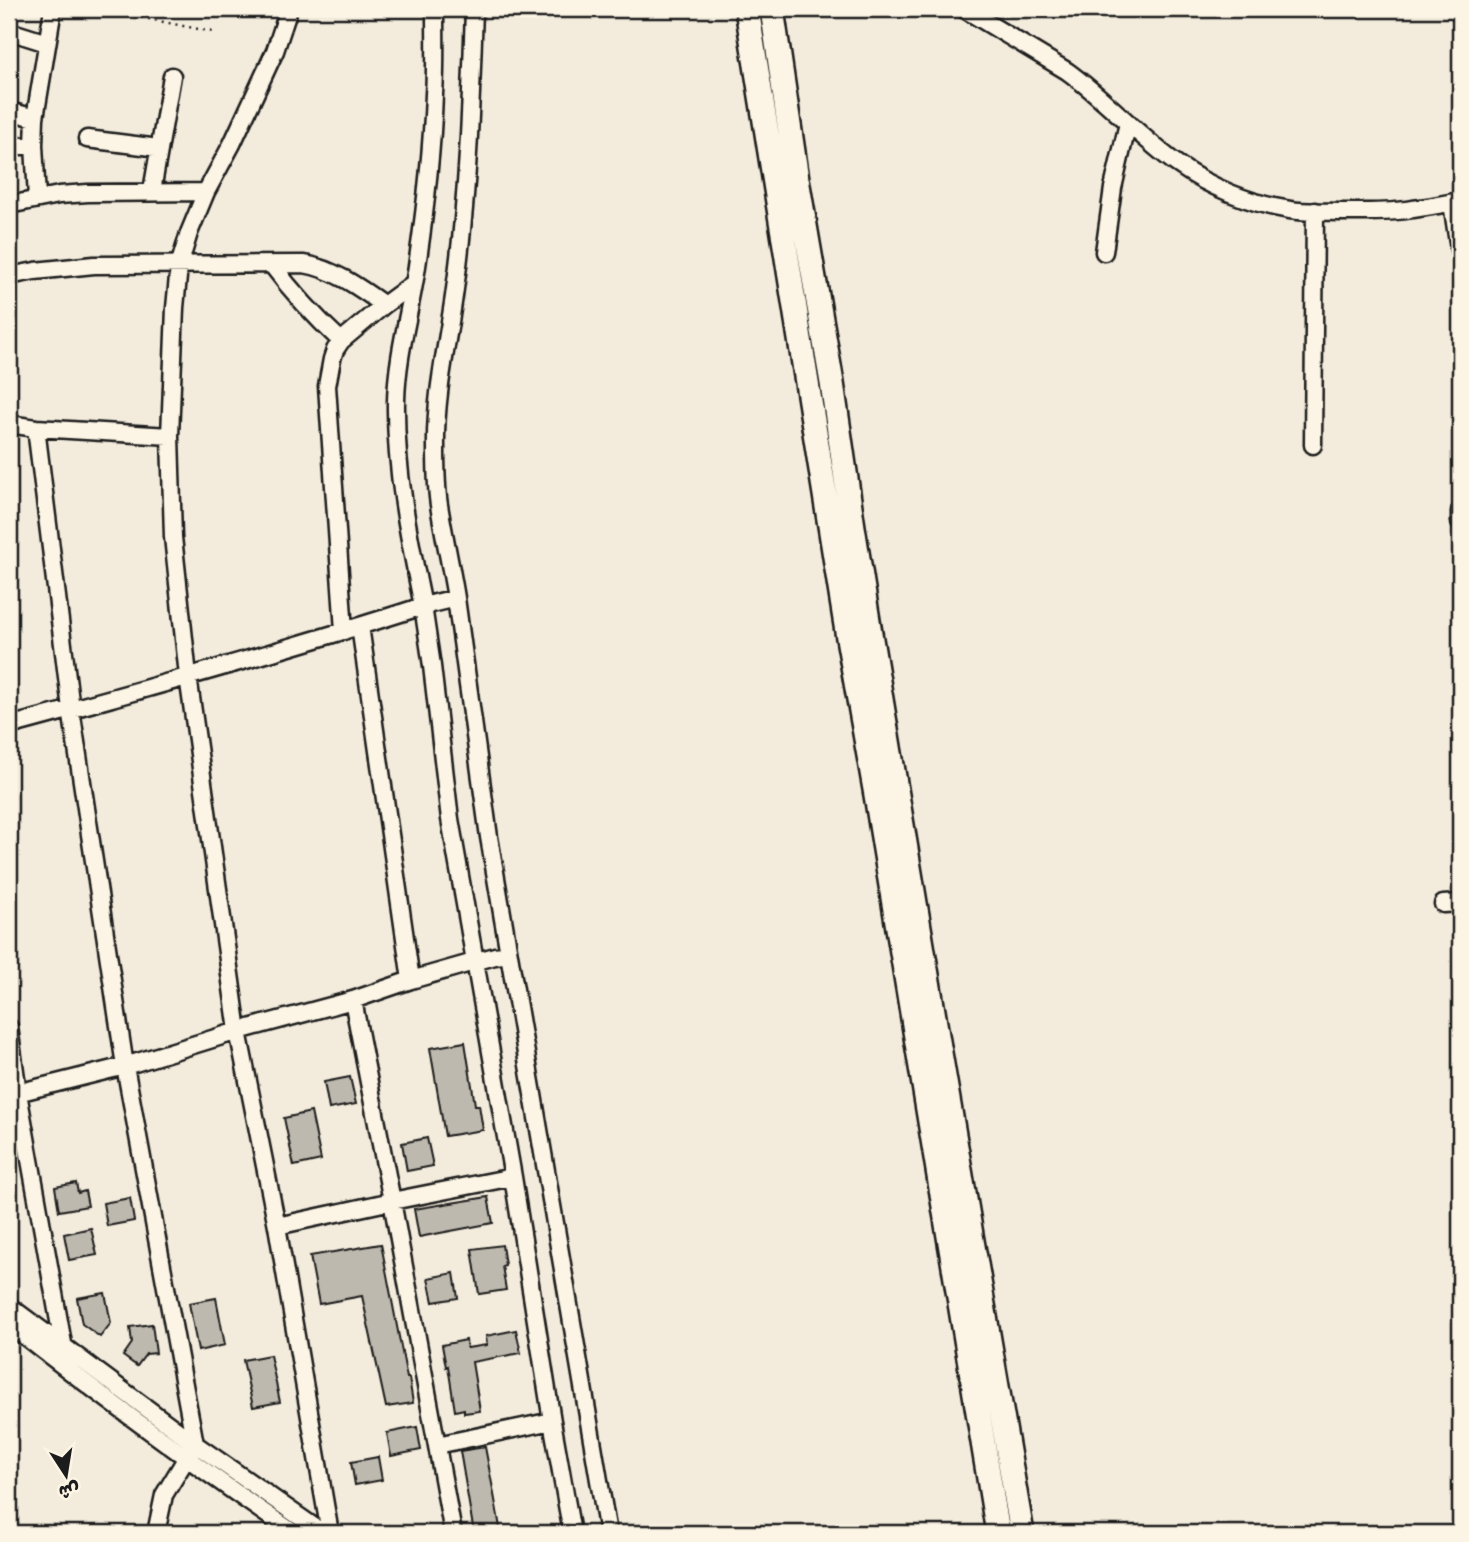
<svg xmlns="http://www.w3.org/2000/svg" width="1469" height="1542" font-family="Mynerve,'Playpen Sans Arabic',sans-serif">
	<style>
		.building { fill: #beb9ae; stroke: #1c1c1c; stroke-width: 2 }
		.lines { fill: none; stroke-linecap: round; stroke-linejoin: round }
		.minor-casing { stroke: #1c1c1c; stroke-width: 21 }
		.highway-casing { stroke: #1c1c1c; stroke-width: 28 }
		.path { stroke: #1c1c1c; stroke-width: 2.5; stroke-dasharray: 2 5; stroke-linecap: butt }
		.minor { stroke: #fcf5e5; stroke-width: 16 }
		.highway { stroke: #fcf5e5; stroke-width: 23 }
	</style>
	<rect width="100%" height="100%" fill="#f3ecdd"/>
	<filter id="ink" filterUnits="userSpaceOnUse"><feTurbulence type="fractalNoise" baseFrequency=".0143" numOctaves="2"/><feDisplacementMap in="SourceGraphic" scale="14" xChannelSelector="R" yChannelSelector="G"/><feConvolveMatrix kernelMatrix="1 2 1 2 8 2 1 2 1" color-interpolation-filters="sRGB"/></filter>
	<g filter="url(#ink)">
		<path class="building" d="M465 1042 475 1105H479L483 1130 445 1136 430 1048Z
			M350 1077 356 1104 329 1109 324 1082Z
			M311 1112 321 1160 294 1166 284 1118Z
			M427 1138 433 1166 407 1171 402 1143Z
			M76 1183 78 1193 85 1191 88 1206 59 1211 55 1187Z
			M488 1197 493 1223 419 1237 414 1209Z
			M130 1198 134 1221 107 1226 103 1203Z
			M91 1228 97 1255 69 1260 64 1234Z
			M381 1244 407 1378H409L413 1403 386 1407 362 1296 319 1304 310 1256Z
			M502 1245 505 1265 502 1266 506 1290 479 1294 472 1249Z
			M454 1273 458 1298 433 1302 428 1278Z
			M105 1293 111 1323 100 1337 82 1324 77 1298Z
			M216 1298 225 1345 198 1351 189 1303Z
			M152 1324 156 1353 146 1354 137 1366 123 1356 132 1343 130 1327Z
			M516 1330 521 1353 472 1362 480 1411 464 1413V1409L455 1411 448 1366 446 1367 442 1345 466 1340 467 1348 487 1345 486 1336Z
			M270 1355 280 1402 253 1407 243 1360Z
			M417 1427 421 1450 391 1456 387 1433Z
			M485 1447 493 1489 501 1533H474L460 1451Z
			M378 1457 382 1480 355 1485 351 1462Z"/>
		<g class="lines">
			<defs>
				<path id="minor" d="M289 9 275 51 232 144 206 192 189 233 179 266 175 308 170 436 173 537 188 676 238 1031 277 1226 330 1533
					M435 9C435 37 436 66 434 94 432 149 426 204 418 259 412 306 397 352 396 401 395 470 409 538 423 606L456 598C451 567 444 536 439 505 436 486 436 465 436 446 435 393 448 342 455 289 468 196 471 102 474 9
					M964 9 1067 71C1106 99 1138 136 1177 164 1209 187 1251 204 1290 210 1307 213 1326 211 1343 212 1367 212 1390 213 1413 209 1429 207 1444 204 1460 201
					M9 31 47 43
					M9 111 35 118
					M87 139 159 148
					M9 147 34 145
					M152 191 172 76
					M37 198 34 145 35 118 53 9
					M1452 203 1460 256
					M9 205 59 195 88 193 206 192
					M1104 252 1113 188 1128 123
					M272 265C293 293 315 317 341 341
					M9 276 35 271 94 265 304 264C334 269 360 288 384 305
					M9 424 36 428 170 436
					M36 428 71 709 125 1066 195 1444 164 1495 156 1533
					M1313 445 1315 211
					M1460 522V511
					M456 598 489 837 509 954
					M360 626 411 980
					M344 631 327 386 332 359 335 350 341 341 384 305 414 283
					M9 726C147 689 286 650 423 606L432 666 450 819 513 1177 552 1421 572 1533
					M1443 904 1460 903
					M353 1000 392 1201 453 1533
					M9 1027 18 1093 64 1349
					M9 1095 125 1066 238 1031 353 1000 411 980 495 956 509 954 608 1533
					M277 1226 392 1201 513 1177
					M9 1306 195 1444 323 1533
					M9 1324C102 1397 197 1467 294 1533
					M437 1445 552 1421"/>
				<path id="highway" d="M747 9 848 638 876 795 998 1533
					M772 9 797 179 832 383 853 527 871 639 938 1041 1022 1533"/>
			</defs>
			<use href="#minor" class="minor-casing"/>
			<use href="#highway" class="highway-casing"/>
			<path class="path" d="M100 9 213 32"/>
			<use href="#minor" class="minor"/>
			<use href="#highway" class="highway"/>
		</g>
	</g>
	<rect width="1469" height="1542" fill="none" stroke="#fcf5e5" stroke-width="35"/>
	<rect x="18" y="18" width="1434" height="1507" fill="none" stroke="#1c1c1c" stroke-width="2.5" filter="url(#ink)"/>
	<g transform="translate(66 1475) rotate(168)" stroke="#fcf5e5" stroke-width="5" paint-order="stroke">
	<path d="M0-5L12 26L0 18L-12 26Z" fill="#1c1c1c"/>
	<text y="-10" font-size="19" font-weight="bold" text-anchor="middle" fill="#1c1c1c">ش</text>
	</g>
</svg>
